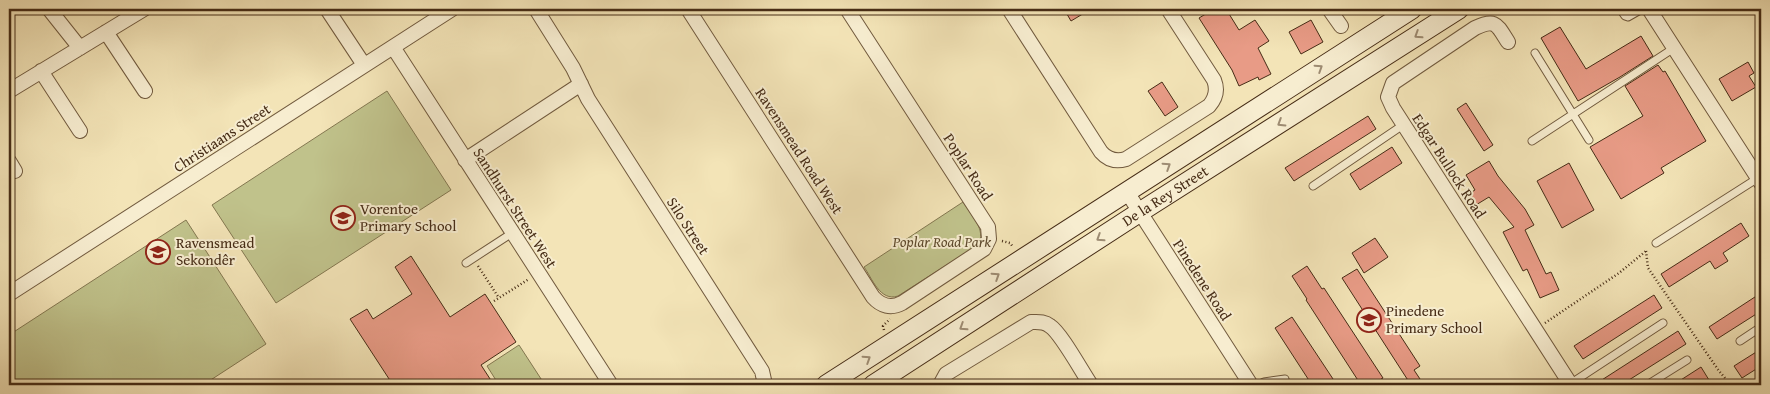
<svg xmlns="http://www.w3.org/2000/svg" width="1770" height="394" font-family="'Gentium Book Plus',serif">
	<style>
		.green { fill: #c0c28b; stroke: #837750 }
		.building { fill: #e89b86; stroke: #462c16 }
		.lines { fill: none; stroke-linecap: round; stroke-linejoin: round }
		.lane-casing { stroke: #715a3e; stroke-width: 9 }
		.street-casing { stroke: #715a3e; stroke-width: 16 }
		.secondary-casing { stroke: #462c16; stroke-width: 21 }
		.path { stroke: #462c16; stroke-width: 2.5; stroke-dasharray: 1 2.5; stroke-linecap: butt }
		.lane { stroke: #f7edd0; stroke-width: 7 }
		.street { stroke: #f7edd0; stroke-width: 14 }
		.secondary { stroke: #f7edd0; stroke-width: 19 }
		.oneway { stroke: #9e8c73 }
		.labels { text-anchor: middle; stroke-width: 4; stroke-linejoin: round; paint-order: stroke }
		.street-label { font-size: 15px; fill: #462c16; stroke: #f7edd0 }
		.poi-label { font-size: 15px; fill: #462c16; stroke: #f7edd0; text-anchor: start }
		.park-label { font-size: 15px; font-style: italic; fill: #5e4a2d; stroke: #f7edd0 }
	</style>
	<rect width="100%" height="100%" fill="#f3e4b7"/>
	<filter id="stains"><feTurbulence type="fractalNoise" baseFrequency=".004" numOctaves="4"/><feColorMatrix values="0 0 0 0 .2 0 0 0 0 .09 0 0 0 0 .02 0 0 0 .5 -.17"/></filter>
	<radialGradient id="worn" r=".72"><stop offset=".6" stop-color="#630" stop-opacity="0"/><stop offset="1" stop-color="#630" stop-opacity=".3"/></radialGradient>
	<path class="green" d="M387 91 451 190 276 303 212 205Z
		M963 202C971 215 987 230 978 245L898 296C880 302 872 278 864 267Z
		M186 220 266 344 203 385H14L9 377V335Z
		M519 345 545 385H499L487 366Z"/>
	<path class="building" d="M1064 9H1091L1071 21Z
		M1214 9H1226L1239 30 1255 20 1269 41 1258 48 1271 74 1259 80 1258 77 1239 86 1232 70 1199 18Z
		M1311 20 1323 42 1301 54 1289 32Z
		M1560 27 1586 69 1641 36 1653 56 1620 77 1578 101 1541 38Z
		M1748 62 1754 73 1749 76 1756 87 1732 101 1719 79Z
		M1658 65 1663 72 1665 71 1706 141 1661 168 1664 173 1621 199 1590 147 1643 116 1625 86Z
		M1162 82 1178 107 1165 116 1148 91Z
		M1466 103 1493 145 1484 151 1457 109Z
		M1368 116 1376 129 1294 181 1285 168Z
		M1392 147 1402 163 1360 190 1350 174Z
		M1489 161 1498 176 1525 209 1534 225 1525 230 1546 274 1551 272 1559 290 1540 298 1527 269 1523 271 1503 232 1514 227 1489 197 1471 208 1465 196 1475 190 1466 175Z
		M1569 163 1594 210 1562 228 1537 181Z
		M1741 223 1749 236 1723 253 1728 261 1715 269 1710 261 1669 287 1661 274Z
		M1375 238 1388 257 1364 273 1352 253Z
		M411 256 450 317 485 294 516 342 481 365 494 385H393L350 319 367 309 373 319 412 294 395 267Z
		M1307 266 1322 289 1324 288 1383 378 1381 379 1383 381 1376 385H1361L1306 300 1307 299 1292 276Z
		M1357 269 1420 366 1414 370 1424 385H1411L1342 278Z
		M1761 293V311L1717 339 1709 327Z
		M1654 295 1662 308 1583 359 1574 346Z
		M1292 317 1337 385H1312L1275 328Z
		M1678 331 1686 344 1621 385H1594Z
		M1761 349V366L1742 378 1734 366Z
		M1701 367 1709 380 1700 385H1673Z"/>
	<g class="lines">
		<defs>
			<path id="lane" d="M1620 9 1625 16 1628 17 1642 9
				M1535 53 1589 140
				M1532 141 1674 48
				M1313 186 1403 125
				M1656 243 1758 178
				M466 263 512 233
				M1740 341 1761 327
				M1570 384 1663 323
				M1258 385 1264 382 1285 379
				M1647 385 1687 360"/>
			<path id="street" d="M49 9 80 48
				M327 9 364 65
				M536 9 573 68 588 99 762 371 764 380V385
				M688 9 873 297C881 306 891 309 902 303L984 249 989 239 988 227 847 9
				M1009 9 1101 152C1108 160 1116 162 1126 159L1209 106C1216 98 1218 90 1214 80L1168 9
				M1329 9 1341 26
				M1649 9 1761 183
				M106 32 145 91
				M1508 42C1497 25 1496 18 1475 28L1393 83 1388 97 1393 108 1571 385
				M393 47 611 385
				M41 71 80 131
				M9 91 144 9
				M465 160 581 84
				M9 161 15 171
				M1127 192 1251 385
				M9 294 452 9
				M940 385 946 374 1031 322C1038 322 1044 321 1050 326 1061 333 1082 372 1091 385"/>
			<g id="secondary">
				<path d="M826 385 1412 9"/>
				<path id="s1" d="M873 385 1140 212 1459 9"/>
			</g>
		</defs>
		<use href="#lane" class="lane-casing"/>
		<use href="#street" class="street-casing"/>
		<use href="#secondary" class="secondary-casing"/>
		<path class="path" d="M1002 241 1010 243 1013 247
			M1646 251 1648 268 1719 371 1731 385
			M478 266 499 298
			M494 301 529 279
			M1545 323 1619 273 1646 251
			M884 330 883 326 890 319"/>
		<use href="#lane" class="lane"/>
		<use href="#street" class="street"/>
		<use href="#secondary" class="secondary"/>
	</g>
	<defs><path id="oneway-chevron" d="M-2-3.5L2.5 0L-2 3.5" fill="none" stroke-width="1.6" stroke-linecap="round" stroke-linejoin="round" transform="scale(1.25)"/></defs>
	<g class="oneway">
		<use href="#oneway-chevron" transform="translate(1418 35) rotate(147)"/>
		<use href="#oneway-chevron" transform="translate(1319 68) rotate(-33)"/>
		<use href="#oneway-chevron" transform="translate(1281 123) rotate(148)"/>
		<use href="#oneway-chevron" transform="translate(1167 166) rotate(-33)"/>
		<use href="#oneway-chevron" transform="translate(1100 238) rotate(147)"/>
		<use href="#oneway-chevron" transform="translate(996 276) rotate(-33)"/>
		<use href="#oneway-chevron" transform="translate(963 327) rotate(147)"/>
		<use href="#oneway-chevron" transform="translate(867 359) rotate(-33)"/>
	</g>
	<defs>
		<symbol id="school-ring" viewBox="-11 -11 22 22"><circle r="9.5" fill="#f7edd0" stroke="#8f2418" stroke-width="1.5"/><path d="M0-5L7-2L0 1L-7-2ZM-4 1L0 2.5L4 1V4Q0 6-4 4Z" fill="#8f2418"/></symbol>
	</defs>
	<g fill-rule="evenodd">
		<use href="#school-ring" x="329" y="204" width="28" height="28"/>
		<use href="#school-ring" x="144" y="238" width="28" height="28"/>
		<use href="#school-ring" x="1355" y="306" width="28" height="28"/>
	</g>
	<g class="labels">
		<g class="street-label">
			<text transform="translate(222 138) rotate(-33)" y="5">Christiaans Street</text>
			<text transform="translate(799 151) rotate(57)" y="5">Ravensmead Road West</text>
			<text transform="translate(1449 166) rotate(57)" y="5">Edgar Bullock Road</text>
			<text transform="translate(968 167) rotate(57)" y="5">Poplar Road</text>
			<text dy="5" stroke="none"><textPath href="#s1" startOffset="348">De la Rey Street</textPath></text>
			<text transform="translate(515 208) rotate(57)" y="5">Sandhurst Street West</text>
			<text transform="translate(688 226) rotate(57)" y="5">Silo Street</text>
			<text transform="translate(1202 280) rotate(57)" y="5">Pinedene Road</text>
		</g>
		<g class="poi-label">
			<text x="360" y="214">Vorentoe<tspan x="360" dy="17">Primary School</tspan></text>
			<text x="176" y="248">Ravensmead<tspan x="176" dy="17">Sekondêr</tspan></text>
			<text x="1386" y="316">Pinedene<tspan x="1386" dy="17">Primary School</tspan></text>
		</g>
		<g class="park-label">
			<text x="942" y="247">Poplar Road Park</text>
		</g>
	</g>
	<rect width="1770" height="394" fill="none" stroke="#f3e4b7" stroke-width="30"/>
	<rect x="10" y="10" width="1750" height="374" fill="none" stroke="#462c16" stroke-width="2.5"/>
	<rect x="15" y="15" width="1740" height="364" fill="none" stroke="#462c16"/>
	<rect width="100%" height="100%" filter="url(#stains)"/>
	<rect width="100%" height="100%" fill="url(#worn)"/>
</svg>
